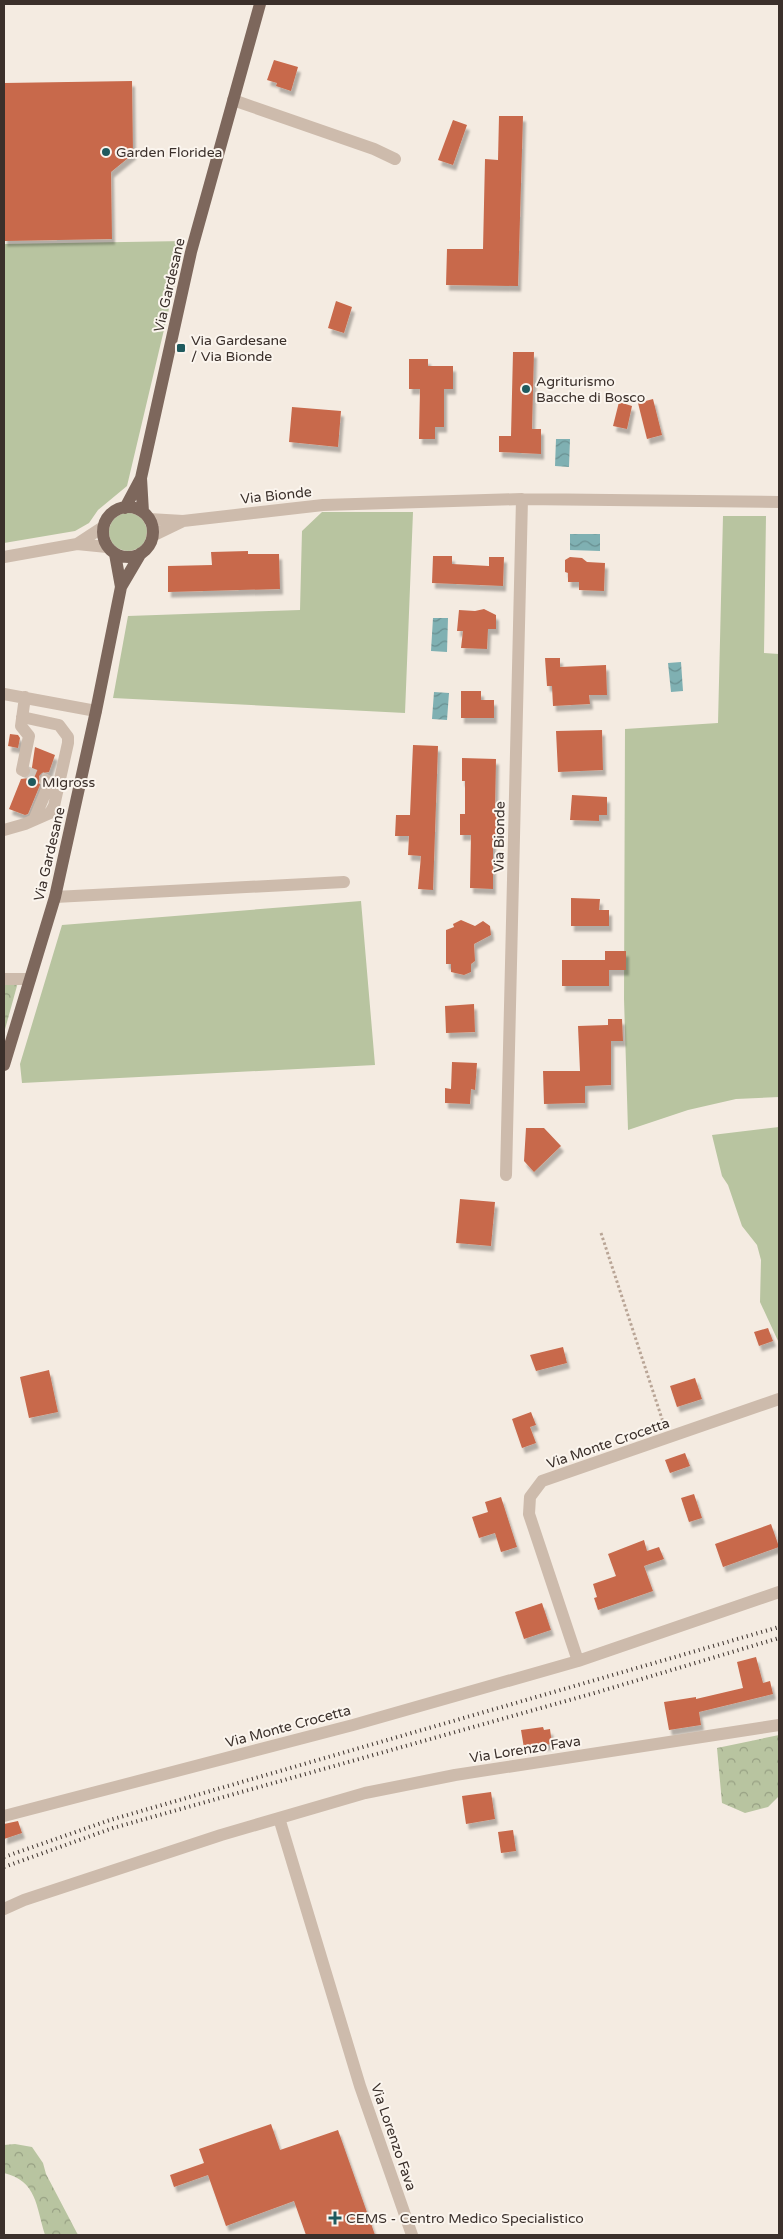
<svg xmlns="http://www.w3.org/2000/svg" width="783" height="2239" font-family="'Varela Round',sans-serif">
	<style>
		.green { fill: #b8c4a0 }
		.forest { fill: url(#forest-crowns) }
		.water { fill: url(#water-waves) }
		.building { fill: #c8694b; filter: url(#shadow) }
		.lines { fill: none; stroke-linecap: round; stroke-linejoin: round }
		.minor-tunnel { stroke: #cfc6bd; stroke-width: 12; stroke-dasharray: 12 6; stroke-linecap: butt }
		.path { stroke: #b9a596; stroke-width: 3; stroke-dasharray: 2.5 2.5; stroke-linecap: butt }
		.minor { stroke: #cdbbac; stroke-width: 12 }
		.major { stroke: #7d675c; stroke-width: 12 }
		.rail { stroke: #3b302b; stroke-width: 4; stroke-dasharray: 1 4; stroke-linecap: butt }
		.poi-dot { fill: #1f5a5e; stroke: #fbf5ee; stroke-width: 2 }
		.labels { text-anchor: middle; stroke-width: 4; stroke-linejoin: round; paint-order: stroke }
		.poi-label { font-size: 14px; fill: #3b302b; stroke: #fbf5ee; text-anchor: start }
		.street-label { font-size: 14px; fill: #3b302b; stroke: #fbf5ee }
	</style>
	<defs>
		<pattern id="forest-crowns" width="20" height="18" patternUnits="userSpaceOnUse" patternTransform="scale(1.25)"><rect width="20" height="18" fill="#b8c4a0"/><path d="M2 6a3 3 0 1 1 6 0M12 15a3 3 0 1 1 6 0" fill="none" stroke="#97a083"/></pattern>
		<pattern id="water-waves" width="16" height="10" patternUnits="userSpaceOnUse" patternTransform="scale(1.25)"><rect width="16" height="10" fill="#7fb0b2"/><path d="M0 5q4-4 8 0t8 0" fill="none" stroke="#699091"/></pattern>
		<filter id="shadow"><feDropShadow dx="3" dy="5.5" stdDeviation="1" flood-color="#0004"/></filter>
	</defs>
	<rect width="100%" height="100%" fill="#f4ebe1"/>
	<path class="green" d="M185 241 127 486 98 510 89 523 75 531 4 543V244Z
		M322 512H413L405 713 113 698 128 616 300 610 302 531Z
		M109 532a19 19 0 1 1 38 0a19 19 0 1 1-38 0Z
		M723 516H766L764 653 779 654V1097L736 1099 688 1110 628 1130 624 999 625 729 718 723Z
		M361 901 375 1065 22 1083 20 1064 62 925Z
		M779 1127V1343L760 1302 761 1260 757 1245 742 1226 728 1185 722 1176 712 1135Z"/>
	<path class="forest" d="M20 975 4 1033V979Z
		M779 1735V1796L768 1807 745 1813 722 1803 717 1748Z
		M15 2144 32 2147 43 2163 46 2174 78 2235H45C36 2206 37 2181 4 2173V2145Z"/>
	<path class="water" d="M556 439H570L569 467 555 466Z
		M570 534H600V551L570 550Z
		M433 618H448L447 652 431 651Z
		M681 662 683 691 671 692 668 663Z
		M434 692 449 693 447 720 432 719Z"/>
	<path class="building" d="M274 60 298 67 291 91 276 86 277 83 267 80Z
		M132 81 133 154 111 172 112 239 4 241V83Z
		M499 116H523L518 286 446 285 447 249H483L485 159 498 160Z
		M453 120 467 125 453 165 438 160Z
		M336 301 352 307 344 333 328 328Z
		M513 352H534L532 429H541V454L499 452V436H511Z
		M409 359H428V366H453V389H444V427H435V439H419L420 389H409Z
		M653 399 662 435 647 439 638 403Z
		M619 402 632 406 627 429 613 426Z
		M292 407 341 411 338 447 289 442Z
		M248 551V554H279L280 589 168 592V566L212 565 211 552Z
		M433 556H452V564L489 566V557H504L503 586 432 583Z
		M570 557 582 558 587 562 605 563 604 591 579 590V582H568V573L565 572V560Z
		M484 609 496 615V629H488L487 649 461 648 463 631H457L459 610 475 611Z
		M545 658H560V667L606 665 607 695H589L590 704 553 706 552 686H547Z
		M461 691H481V700H494V718H461Z
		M602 730 603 770 558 772 556 731Z
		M10 734 18 735 20 738 18 748 8 746Z
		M413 745 438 746 433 890 418 889 421 856 408 855 409 836H395L396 815H410Z
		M35 747 55 755 49 772 42 773 39 776 40 785 28 814 25 815 9 809 21 779 28 778 31 774Z
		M462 758 496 759 495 810H498L497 836 493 835V889L470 888 471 835H460V814H465V781H462Z
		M572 795 607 797V815H599V821L570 820Z
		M571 898 600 899 599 910H609V926H571Z
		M461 920 475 926 483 921 490 926 491 935 474 944 475 961 471 964V972L464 975 451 972V964H446V930L454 927 453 924Z
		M605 951H626V970H609V986H562V960H605Z
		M474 1004 475 1032 446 1033 445 1006Z
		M608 1019H622L623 1041H611V1085L585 1086V1103L544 1104 543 1071H580L578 1026 608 1025Z
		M452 1062 477 1063 475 1090 471 1089 470 1104 445 1103V1088L451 1089Z
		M526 1128H544L561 1146 534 1172 524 1161Z
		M460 1199 495 1202 491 1246 456 1243Z
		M768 1328 773 1341 759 1346 754 1332Z
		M563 1347 567 1363 536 1371 530 1355Z
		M49 1370 58 1412 29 1418 20 1377Z
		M695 1378 702 1399 677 1407 670 1386Z
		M531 1412 536 1425 530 1427 536 1443 522 1448 512 1419Z
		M685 1453 690 1466 670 1473 665 1460Z
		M694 1494 702 1518 689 1522 681 1498Z
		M501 1497 517 1547 501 1552 495 1533 479 1538 472 1517 488 1512 485 1502Z
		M771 1524 779 1547 723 1567 715 1544Z
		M644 1540 647 1551 659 1547 664 1559 644 1566 653 1591 598 1610 594 1598 597 1597 593 1584 616 1576 608 1554Z
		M542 1603 551 1630 524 1639 515 1612Z
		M756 1657 763 1683 770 1681 773 1694 699 1712 701 1725 669 1730 664 1702 696 1697V1699L743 1688 737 1662Z
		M543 1727 544 1730 550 1729 552 1744 524 1748 521 1730Z
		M491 1792 495 1819 466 1824 462 1796Z
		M18 1821 22 1833 4 1839V1824Z
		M513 1830 516 1851 501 1853 498 1832Z
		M271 2124 280 2150 338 2130 375 2235H306L294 2201 226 2226 208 2175 174 2187 170 2175 204 2163 199 2149Z"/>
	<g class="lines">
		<path class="minor-tunnel" d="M24 771 46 780"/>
		<path class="path" d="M601 1233 664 1425"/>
		<path class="minor" d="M233 100 374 149 395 159
			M149 519 183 521 323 505 522 499 779 502
			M152 536 183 521
			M77 544 103 527
			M4 557 77 544 107 547
			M4 694 96 711
			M24 771 22 770 29 736 21 726 25 697
			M34 820 50 782 46 780
			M4 830 25 824 50 813 54 806 68 743V737L59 725 22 717
			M55 897 344 882
			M4 979H30
			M506 1175 522 499
			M578 1661 529 1514 530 1497 542 1481 779 1399
			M4 1816 353 1725 578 1661 779 1592
			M279 1818 360 2086 412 2235
			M4 1909 24 1900 221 1835 365 1793 455 1775 779 1725"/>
		<path class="major" d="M103 532a25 25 0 1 1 50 0a25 25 0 1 1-50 0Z
			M125 508 141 478
			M143 512 141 478 191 252 260 4
			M115 554 121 587
			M4 1065 55 897 96 711 121 587 141 553"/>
		<path class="rail" d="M4 1857 110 1820 779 1627
			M4 1867 113 1828 598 1692 779 1638"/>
	</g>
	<g class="poi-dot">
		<circle cx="106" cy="152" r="5"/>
		<rect x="176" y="343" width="10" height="10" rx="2.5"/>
		<circle cx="526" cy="389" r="5"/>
		<circle cx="32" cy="782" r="5"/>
		<path d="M332.5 2210.5h5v5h5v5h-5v5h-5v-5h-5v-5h5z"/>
	</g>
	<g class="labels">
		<g class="poi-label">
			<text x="116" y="157">Garden Floridea</text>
			<text x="191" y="345">Via Gardesane<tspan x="191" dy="16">/ Via Bionde</tspan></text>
			<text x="536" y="386">Agriturismo<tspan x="536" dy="16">Bacche di Bosco</tspan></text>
			<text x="42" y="787">MIgross</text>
			<text x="346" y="2223">CEMS - Centro Medico Specialistico</text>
		</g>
		<g class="street-label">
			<text transform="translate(169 285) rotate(-77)" y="5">Via Gardesane</text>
			<text transform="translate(276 495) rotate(-6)" y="5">Via Bionde</text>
			<text transform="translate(499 837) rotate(-89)" y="5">Via Bionde</text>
			<text transform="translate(49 854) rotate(-77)" y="5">Via Gardesane</text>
			<text transform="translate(608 1443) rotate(-19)" y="5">Via Monte Crocetta</text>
			<text transform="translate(288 1726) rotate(-15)" y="5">Via Monte Crocetta</text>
			<text transform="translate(525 1749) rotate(-9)" y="5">Via Lorenzo Fava</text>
			<text transform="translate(394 2137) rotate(71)" y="5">Via Lorenzo Fava</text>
		</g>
	</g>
	<rect width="783" height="2239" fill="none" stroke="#3b302b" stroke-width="10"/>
</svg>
